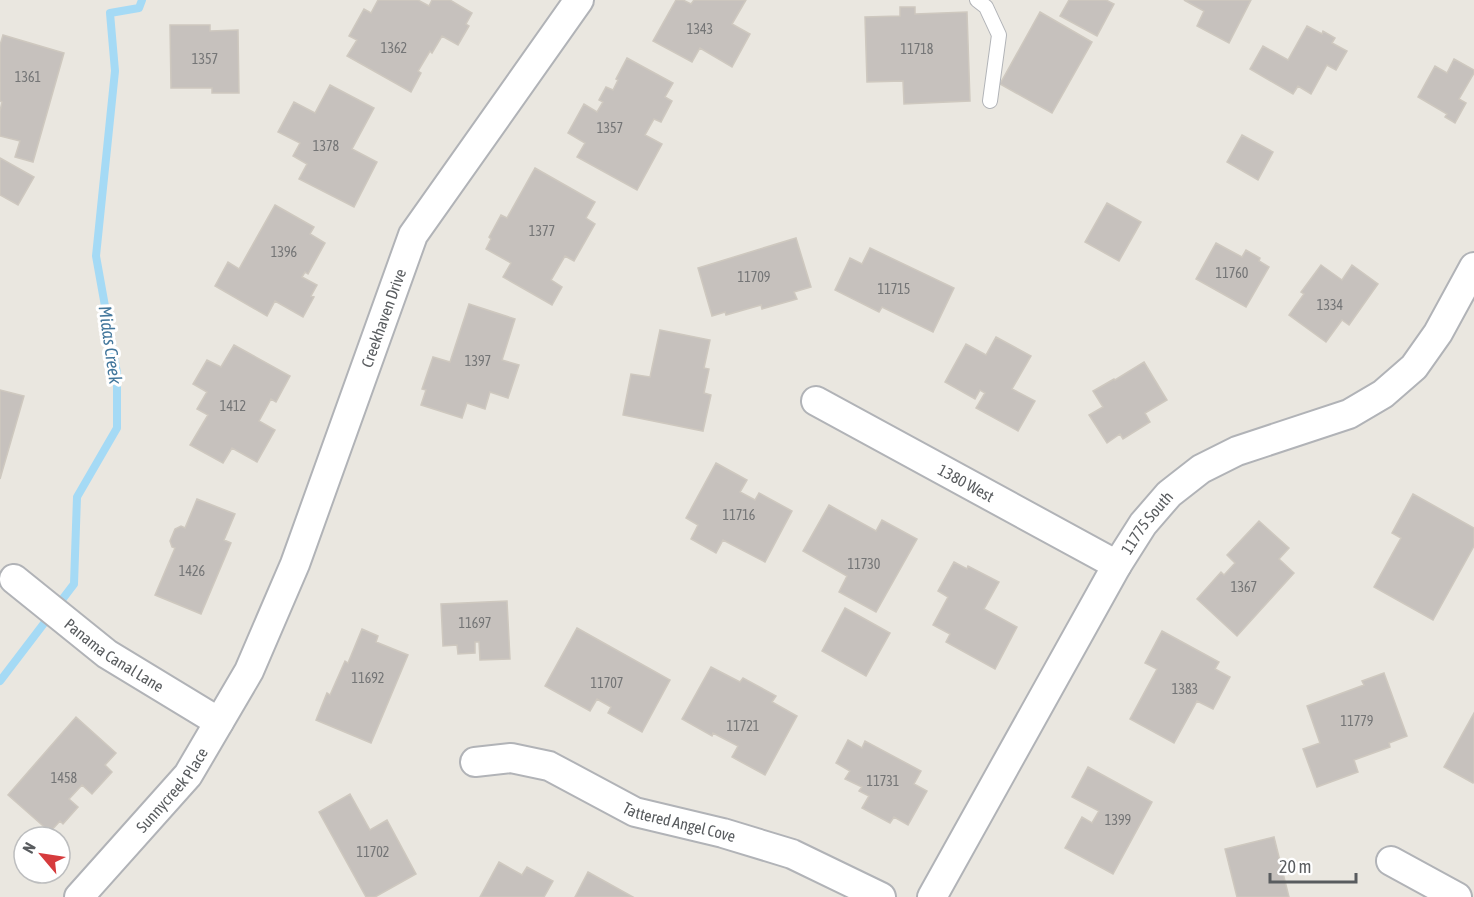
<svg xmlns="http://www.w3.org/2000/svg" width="1474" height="897" font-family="'Asap Condensed',sans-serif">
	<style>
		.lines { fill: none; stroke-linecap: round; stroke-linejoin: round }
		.stream { stroke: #a5daf5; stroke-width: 8 }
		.building { fill: #c6c1bd; stroke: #cec8bf; stroke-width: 1.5 }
		.service-casing { stroke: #b1b3b7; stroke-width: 16 }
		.minor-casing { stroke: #b1b3b7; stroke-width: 32 }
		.service { stroke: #fff; stroke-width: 14 }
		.minor { stroke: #fff; stroke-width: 28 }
		.labels { text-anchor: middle; stroke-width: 6; stroke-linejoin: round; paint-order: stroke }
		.number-label { font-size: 14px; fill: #747576 }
		.street-label { font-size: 16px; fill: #595c5f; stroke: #fff }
		.water-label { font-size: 18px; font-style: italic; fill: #43779c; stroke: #fff }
	</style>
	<rect width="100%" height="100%" fill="#eae7e0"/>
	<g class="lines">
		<path class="stream" d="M0 681 74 584 77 497 117 428V373L96 256 115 71 110 13 139 8 142 0"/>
	</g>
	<path class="building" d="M378 0H418L429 6 432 0H450L472 13 466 24 469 26 458 45 442 36 432 53 430 51 418 71 421 73 411 92 347 56 357 40 349 36 364 9 371 13Z
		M676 0H683L691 4 694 0H746L732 24 750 34 732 67 700 48 692 62 653 41Z
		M1069 0H1106L1114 4 1097 36 1060 16Z
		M1184 0H1251L1229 43 1197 26 1204 11Z
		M900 7H915V14L967 12 970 101 904 104 903 81 867 82 865 17 900 16Z
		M1040 12 1092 42 1052 113 1000 84Z
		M170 25H210V31L238 30 239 93H212V88H171Z
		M1307 26 1322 34 1323 31 1335 38 1332 43 1347 51 1336 70 1327 65 1311 94 1298 86 1293 94 1250 69 1263 46 1288 60Z
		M3 35 64 53 33 162 15 157 20 141 0 136V111L2 102 0 101V45Z
		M627 58 673 83 665 97 672 101 661 122 654 119 645 135 662 144 637 190 577 157 585 143 568 133 584 104 597 112 603 102 599 100 606 87 613 90 618 80 616 79Z
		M1454 59 1474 70V73L1459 99 1466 103 1455 123 1445 117 1447 114 1418 97 1435 66 1447 73Z
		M330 85 374 108 352 149 377 162 354 207 299 179 307 164 293 156 300 143 278 132 294 102 315 113Z
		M1242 135 1273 152 1258 180 1227 162Z
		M0 158 34 177 18 205 0 195Z
		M535 168 595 202 586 218 595 224 574 261 565 256 551 280 562 287 552 305 503 277 511 263 486 249 491 239 489 237 501 215 507 218Z
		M1107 203 1141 222 1119 261 1085 242Z
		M275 205 314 227 310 234 325 243 308 274 305 272 302 277 317 285 311 296 314 297 303 317 275 301 267 316 215 286 228 262 239 269Z
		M796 238 811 287 794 292 797 299 762 309 761 305 726 315 725 312 712 316 698 268Z
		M1216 243 1242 257 1246 250 1260 258 1259 261 1269 267 1246 307 1196 279Z
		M870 248 954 288 933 332 882 307 879 312 835 290 850 258 862 264Z
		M1321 265 1342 280 1352 265 1378 284 1349 325 1342 320 1326 342 1289 315 1304 294 1301 292Z
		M469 304 515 319 502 360 519 365 508 398 490 392 485 409 467 403 462 418 421 405 426 390 422 389 433 357 450 362Z
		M660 330 710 340 704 368 709 369 704 393 711 395 703 431 623 415 631 374 650 377Z
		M996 337 1031 356 1012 389 1035 401 1018 431 976 408 985 393 980 390 975 399 945 382 966 344 986 355Z
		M234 345 290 376 276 402 271 399 259 421 275 430 257 462 232 448 223 463 190 445 208 415 197 409 207 392 193 384 207 360 221 367Z
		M1144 362 1167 400 1145 413 1150 422 1123 439 1120 434 1107 443 1089 415 1103 407 1093 391 1114 379 1115 380Z
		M0 390 24 396 0 479Z
		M716 463 747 480 740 492 755 500 759 493 792 511 765 562 723 540 716 553 691 539 698 525 686 518Z
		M1413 494 1474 528V546L1433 620 1374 587 1401 538 1392 533Z
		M197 499 235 514 224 540 231 543 201 614 155 595 175 548 172 547 170 541 175 529 181 526 185 528Z
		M829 505 876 531 882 520 917 539 876 612 839 592 847 576 803 551Z
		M1259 521 1289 548 1279 559 1294 573 1237 636 1197 599 1221 572 1224 575 1235 563 1227 555Z
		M954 562 967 569 968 566 999 582 984 609 1017 627 995 669 946 642 950 634 933 625 948 597 938 591Z
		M507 601 510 659 480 660 479 642H475V653L458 654 457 645 443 646 441 604Z
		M845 608 890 633 866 676 822 651Z
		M577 628 670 680 642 732 608 713 611 707 597 699 590 711 545 686Z
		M362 629 378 636 376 642 408 655 371 743 316 720 327 693 330 695 345 661 348 663Z
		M1162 631 1219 662 1215 669 1230 677 1213 709 1197 701 1174 743 1130 719 1157 669 1145 663Z
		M711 667 740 682 743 678 776 696 772 702 797 716 765 775 732 757 738 746 713 733 712 736 682 719Z
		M1384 673 1407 736 1389 743 1390 747 1354 760 1358 772 1317 787 1303 749 1320 743 1307 706 1364 685 1362 681Z
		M1474 713V782L1473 783 1444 767Z
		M76 717 116 753 105 765 112 772 92 794 82 785 69 799 78 807 63 824 60 821 50 832 8 795Z
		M848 740 862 748 865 741 921 771 914 784 927 791 908 825 894 817 890 823 862 808 869 796 859 791 862 787 845 779 850 771 836 763Z
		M1088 767 1152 802 1113 874 1065 848 1082 817 1092 823 1099 811 1072 797Z
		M350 794 370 830 387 820 416 874 375 897H366L319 812Z
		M1274 837 1289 897H1237L1225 849Z
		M499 862 522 875 527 867 553 881 544 897H480Z
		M588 872 633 897H575Z"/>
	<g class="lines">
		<defs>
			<path id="service" d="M977 0 986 7 999 35 990 101"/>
			<g id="minor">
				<path id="s1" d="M816 401 1117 565"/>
				<path id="s2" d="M14 579 107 654 219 722"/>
				<path id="s3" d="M475 762 511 758 549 766 635 812 723 833 792 854 881 897"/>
				<path d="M1391 861 1457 897"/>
				<path id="s4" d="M79 897 188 775 249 671 295 564 413 235 579 0"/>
				<path id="s5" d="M932 897 1117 565 1143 524 1169 494 1201 469 1237 451 1349 414 1383 394 1414 367 1438 333 1474 267"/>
			</g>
		</defs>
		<use href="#service" class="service-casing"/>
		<use href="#minor" class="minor-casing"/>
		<use href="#service" class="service"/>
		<use href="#minor" class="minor"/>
	</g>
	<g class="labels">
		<g class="number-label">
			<text x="700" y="34">1343</text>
			<text x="394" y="53">1362</text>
			<text x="917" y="54">11718</text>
			<text x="205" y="64">1357</text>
			<text x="28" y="82">1361</text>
			<text x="610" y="133">1357</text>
			<text x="326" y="151">1378</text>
			<text x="542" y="236">1377</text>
			<text x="284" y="257">1396</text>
			<text x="1232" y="278">11760</text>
			<text x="754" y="282">11709</text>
			<text x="894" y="294">11715</text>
			<text x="1330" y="310">1334</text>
			<text x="478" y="366">1397</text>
			<text x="233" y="411">1412</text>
			<text x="739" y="520">11716</text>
			<text x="864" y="569">11730</text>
			<text x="192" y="576">1426</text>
			<text x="1244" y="592">1367</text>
			<text x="475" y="628">11697</text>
			<text x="368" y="683">11692</text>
			<text x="607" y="688">11707</text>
			<text x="1185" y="694">1383</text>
			<text x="1357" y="726">11779</text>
			<text x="743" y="731">11721</text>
			<text x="64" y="783">1458</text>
			<text x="883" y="786">11731</text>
			<text x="1118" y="825">1399</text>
			<text x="373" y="857">11702</text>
		</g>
		<g class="street-label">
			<text dy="6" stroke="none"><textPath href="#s4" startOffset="662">Creekhaven Drive</textPath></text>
			<text dy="6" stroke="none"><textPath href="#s1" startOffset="171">1380 West</textPath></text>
			<text dy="6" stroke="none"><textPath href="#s5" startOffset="432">11775 South</textPath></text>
			<text dy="6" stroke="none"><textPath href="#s2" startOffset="126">Panama Canal Lane</textPath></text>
			<text dy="6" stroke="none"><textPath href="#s4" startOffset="142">Sunnycreek Place</textPath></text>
			<text dy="6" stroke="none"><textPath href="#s3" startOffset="218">Tattered Angel Cove</textPath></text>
		</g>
		<g class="water-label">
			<text transform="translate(110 345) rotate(82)" y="6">Midas Creek</text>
		</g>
	</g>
	<g transform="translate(42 855) rotate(299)"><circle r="28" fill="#ffffff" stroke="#bdbebf" stroke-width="1.5"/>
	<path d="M0-4.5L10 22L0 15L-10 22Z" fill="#d63b3d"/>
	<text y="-9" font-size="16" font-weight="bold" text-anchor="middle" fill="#595c5f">N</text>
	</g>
	<path d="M1270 873v9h86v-9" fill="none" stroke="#595c5f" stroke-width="3"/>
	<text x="1279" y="873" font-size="18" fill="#595c5f" stroke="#ffffff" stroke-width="4.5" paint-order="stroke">20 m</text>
</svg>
